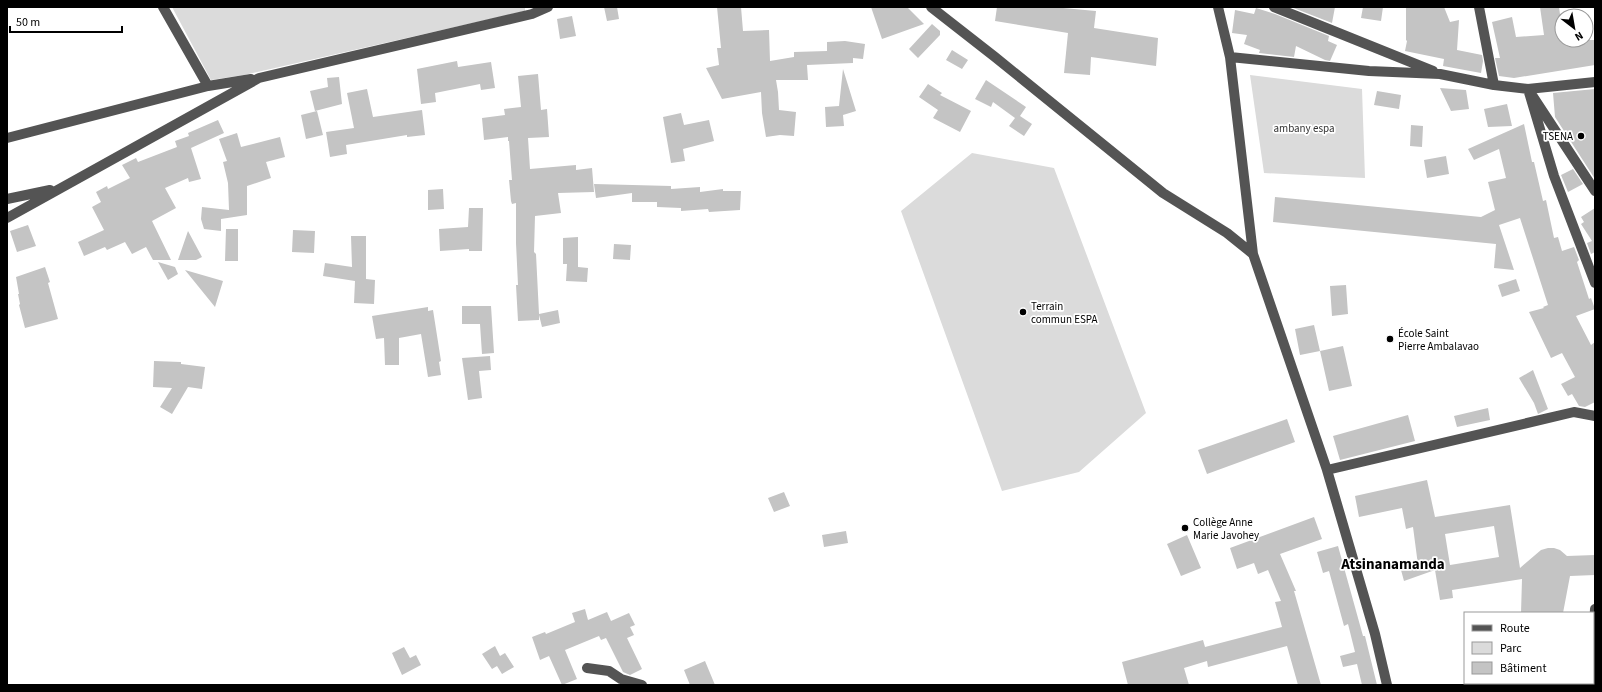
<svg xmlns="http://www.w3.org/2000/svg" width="1602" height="692" font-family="'Source Sans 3',sans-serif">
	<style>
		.green { fill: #dbdbdb }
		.building { fill: #c4c4c4; fill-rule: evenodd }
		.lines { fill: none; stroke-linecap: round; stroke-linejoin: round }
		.minor { stroke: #545454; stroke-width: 10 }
		.poi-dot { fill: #000; stroke: #fff; stroke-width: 1.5 }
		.labels { text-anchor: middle; stroke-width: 3.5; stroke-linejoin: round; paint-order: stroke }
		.park-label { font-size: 11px; fill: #323232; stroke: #fff }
		.poi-label { font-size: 11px; fill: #000; stroke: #fff; text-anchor: start }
		.district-label { font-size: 15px; font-weight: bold; fill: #000; stroke: #fff }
	</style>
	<rect width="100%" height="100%" fill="#fff"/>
	<path class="green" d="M172 7H525V11L244 75 211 80Z
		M1250 75 1362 89 1365 178 1264 173Z
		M972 153 1054 168 1146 413 1079 472 1002 491 901 211Z"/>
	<path class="building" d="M604 7H617L619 19 607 21Z
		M717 7H741L743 31 769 30 770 61 794 57V52L827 51V42L845 41 865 44 863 59 853 58V63L807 65 808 80H776L778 92 779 110 796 112 794 136 780 135 766 137 762 113 761 92 722 99 706 68 719 65 717 48H721Z
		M871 7H907L924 24 882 39Z
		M997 7H1052L1096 11 1094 28 1158 38 1156 66 1091 57 1090 75 1064 73 1068 33 995 21Z
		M1291 7H1335L1332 23Z
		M1363 7H1383L1381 21 1361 18Z
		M1406 7H1444L1450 22 1459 20 1457 50 1482 55 1483 61 1481 73 1443 66 1444 59 1405 51 1407 41 1406 40Z
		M1540 7H1559L1562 29V40H1564V42L1577 40H1595V65L1514 78 1499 76 1495 58H1500L1492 22 1512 17 1516 37 1544 35Z
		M1256 8 1275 14 1329 36 1328 41 1337 45 1330 61 1325 60 1296 46 1294 57 1259 53 1260 50 1244 44 1247 35 1232 33 1235 10 1254 14Z
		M572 16 576 36 560 39 557 19Z
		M932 24 940 31V35L918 58 909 49Z
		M952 50 968 60 962 69 946 60Z
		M457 61 458 67 491 62 495 88 481 90 480 84 435 93 436 102 421 104 417 69Z
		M843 69 856 111 843 115 844 126 826 127 825 107 839 106Z
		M538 74 541 110 547 109 549 137 528 138 530 169 576 165V170L592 168 594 192 558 193 561 213 535 216 534 252 536 254 539 314 558 310 560 323 542 327 539 315V320L518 321 516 285H518L516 243V203L512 204 511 201 509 180H512L509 141H508V137L484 140 482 118 505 115 504 109 521 107 518 76Z
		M339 77 342 104 315 111 310 91 328 87 327 78Z
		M986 80 1026 107 1020 116 1032 124 1024 136 1009 126 1015 118 993 102 991 107 975 99Z
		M928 84 942 93 940 95 971 111 960 132 933 118 938 110 919 97Z
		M1440 88 1466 90 1469 109 1451 111Z
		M367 89 373 117 422 110 425 135 407 137V135L346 145 347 154 330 157 326 132 354 128 347 93Z
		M1595 89V179L1555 117 1553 93Z
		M1377 91 1401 95 1399 109 1374 105Z
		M1507 104 1512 126 1488 127 1484 109Z
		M317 111 323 135 306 139 301 115Z
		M681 113 684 125 709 120 714 141 683 149 685 161 671 163 663 117Z
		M218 120 224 133 191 148 201 179 189 182 188 178 165 188 176 208 152 221 171 260H153L146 247 132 254 125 242 107 250 105 247 84 256 78 242 104 230 92 207 101 202 96 192 107 186 108 189 130 178 122 165 136 158 138 162 177 147 175 141 189 136 188 133Z
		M1524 124 1532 162H1534L1543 201 1546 200 1554 238 1558 237 1562 251 1574 247 1579 260 1577 262 1589 299 1591 298 1595 309 1576 316 1591 345 1595 342V402L1585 407 1579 406 1572 394 1568 396 1561 384 1575 377 1562 353 1551 358 1529 312 1544 308 1543 307 1548 305 1520 218 1499 225 1514 270 1494 268 1496 244 1273 222 1275 197 1481 217 1495 210 1488 182 1506 178 1499 149 1474 160 1468 149Z
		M1411 125 1423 126 1422 147 1410 146Z
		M237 133 241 147 280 137 285 157 266 162 271 178 247 186V215L221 219V231L204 229 201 219 202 207 229 210 228 183 223 162 227 161 219 139Z
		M1446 156 1449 174 1427 178 1424 160Z
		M1573 169 1583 184 1568 192 1561 175Z
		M594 184 671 186V189L700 187V192L723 189V191H741L740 210 709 212 708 209 681 211V208L657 207V202H632V193L596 198Z
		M443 189 444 209 428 210V190Z
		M469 208H483L482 251H469V249L440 251 439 229 468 227Z
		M1595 208V252L1591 254 1587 243 1592 241 1581 224 1584 222 1581 217Z
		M28 225 36 246 17 252 10 231Z
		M226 229H238V261H225Z
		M293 230 315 231 314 253 292 252Z
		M188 231 202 257 196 260H178Z
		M351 236H366V279L375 280 374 304 354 303 355 281 323 276 325 263 352 267Z
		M578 237V267L588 268 587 282 566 281 567 264H563V238Z
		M614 244 631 245 630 260 613 259Z
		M158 262 175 267 178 274 168 280Z
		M45 267 50 282 48 283 58 319 25 328 19 305 20 304 18 294H19L16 277Z
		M185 270 223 281 215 307Z
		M1516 279 1520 291 1502 297 1498 285Z
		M1346 285 1348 314 1332 316 1330 286Z
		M462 306H491L494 353 482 354 480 324H462Z
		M428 307V311L433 310 441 361 439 362 441 375 428 377 421 334 399 338V365H385L384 338 376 339 372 316Z
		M1314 325 1320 351 1300 355 1295 329Z
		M1343 346 1352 386 1329 391 1320 351Z
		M490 356 491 370 479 371 482 398 468 400 462 358Z
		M154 361 181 362V364L205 367 202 389 188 387 172 414 160 407 172 388 153 387Z
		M1533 370 1548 409 1538 414 1534 403 1519 378Z
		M1488 408 1490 420 1457 427 1454 416Z
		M1408 415 1415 441 1340 460 1333 436Z
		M1287 419 1295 442 1207 474 1198 450Z
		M1427 480 1435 517 1510 505 1520 568 1541 550 1548 548H1554L1560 550 1567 556 1595 555V575L1570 576 1563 613H1521L1522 579 1452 590 1453 598 1440 600 1435 570 1404 581 1401 570 1418 565 1413 527 1406 529 1402 508 1359 517 1355 496ZM1494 526 1499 557 1450 565 1445 534Z
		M784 492 790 506 774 512 768 498Z
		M1314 517 1322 539 1280 554 1296 591H1294L1321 685H1298L1287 646 1208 667 1207 661 1184 668 1189 685H1128L1122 662 1203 640 1205 647 1282 627 1275 602 1281 601 1268 570 1258 574 1254 563 1237 569 1230 548Z
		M846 531 848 543 824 547 822 535Z
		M1187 535 1201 568 1181 576 1167 544Z
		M1338 546 1363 636H1365L1377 685H1362L1357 664 1343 667 1340 656 1355 652 1348 624 1344 626 1329 571 1323 573 1317 552Z
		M585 609 588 620 607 612 611 621 629 613 635 625 630 627 634 635 627 638 642 669 630 675 623 672 606 638 601 640 599 636 565 650 577 679 562 685 549 656 540 660 532 637 545 632 546 634 575 622 572 613Z
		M495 646 500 656 505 653 514 667 502 674 497 666 492 669 482 654Z
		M404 647 410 658 416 655 421 665 402 675 392 653Z
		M705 661 715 685H690L684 670Z"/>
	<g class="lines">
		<path class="minor" d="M163 7 208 86
			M931 7 995 57 1163 193 1227 233 1253 254
			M1218 7 1230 57 1253 254 1327 470 1375 634 1387 685
			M1274 7 1433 71
			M1479 7 1494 85
			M1230 57 1369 71 1440 74 1494 85 1528 89 1554 176 1595 283
			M1595 82 1528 89 1595 191
			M7 138 208 86 251 79
			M7 199 50 190
			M7 218 259 78 532 14 548 7
			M1327 470 1574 412 1595 416
			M1593 647 1595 609
			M587 668 609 671 621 679 642 685
			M1591 685V683"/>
	</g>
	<g class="poi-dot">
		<circle cx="1581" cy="136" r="4"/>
		<circle cx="1023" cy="312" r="4"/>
		<circle cx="1390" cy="339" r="4"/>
		<circle cx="1185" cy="528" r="4"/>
	</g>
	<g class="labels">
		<g class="park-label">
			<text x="1304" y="132">ambany espa</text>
		</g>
		<g class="poi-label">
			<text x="1573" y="140" text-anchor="end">TSENA</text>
			<text x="1031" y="310">Terrain<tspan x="1031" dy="13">commun ESPA</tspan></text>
			<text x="1398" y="337">École Saint<tspan x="1398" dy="13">Pierre Ambalavao</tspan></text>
			<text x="1193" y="526">Collège Anne<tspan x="1193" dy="13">Marie Javohey</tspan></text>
		</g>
		<g class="district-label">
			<text x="1393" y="569">Atsinanamanda</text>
		</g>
	</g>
	<rect width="1602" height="692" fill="none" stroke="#000000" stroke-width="16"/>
	<rect x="1464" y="612" width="130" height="72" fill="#ffffff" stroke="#999999"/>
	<rect x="1472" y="625" width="20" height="6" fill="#545454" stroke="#999999"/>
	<text x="1500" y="632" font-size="12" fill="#000000">Route</text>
	<rect x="1472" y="642" width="20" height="12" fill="#dbdbdb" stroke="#999999"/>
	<text x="1500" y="652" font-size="12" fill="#000000">Parc</text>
	<rect x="1472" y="662" width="20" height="12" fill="#c4c4c4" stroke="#999999"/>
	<text x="1500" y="672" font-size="12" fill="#000000">Bâtiment</text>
	<g transform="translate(1574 28) rotate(149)"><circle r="19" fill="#ffffff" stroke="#999999"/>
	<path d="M0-3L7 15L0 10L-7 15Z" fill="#000000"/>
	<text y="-6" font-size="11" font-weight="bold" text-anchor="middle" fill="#000000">N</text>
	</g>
	<path d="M10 26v6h112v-6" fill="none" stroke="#000000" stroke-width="2"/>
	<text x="16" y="26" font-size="12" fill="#000000" stroke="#ffffff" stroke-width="3" paint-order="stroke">50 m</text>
</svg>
